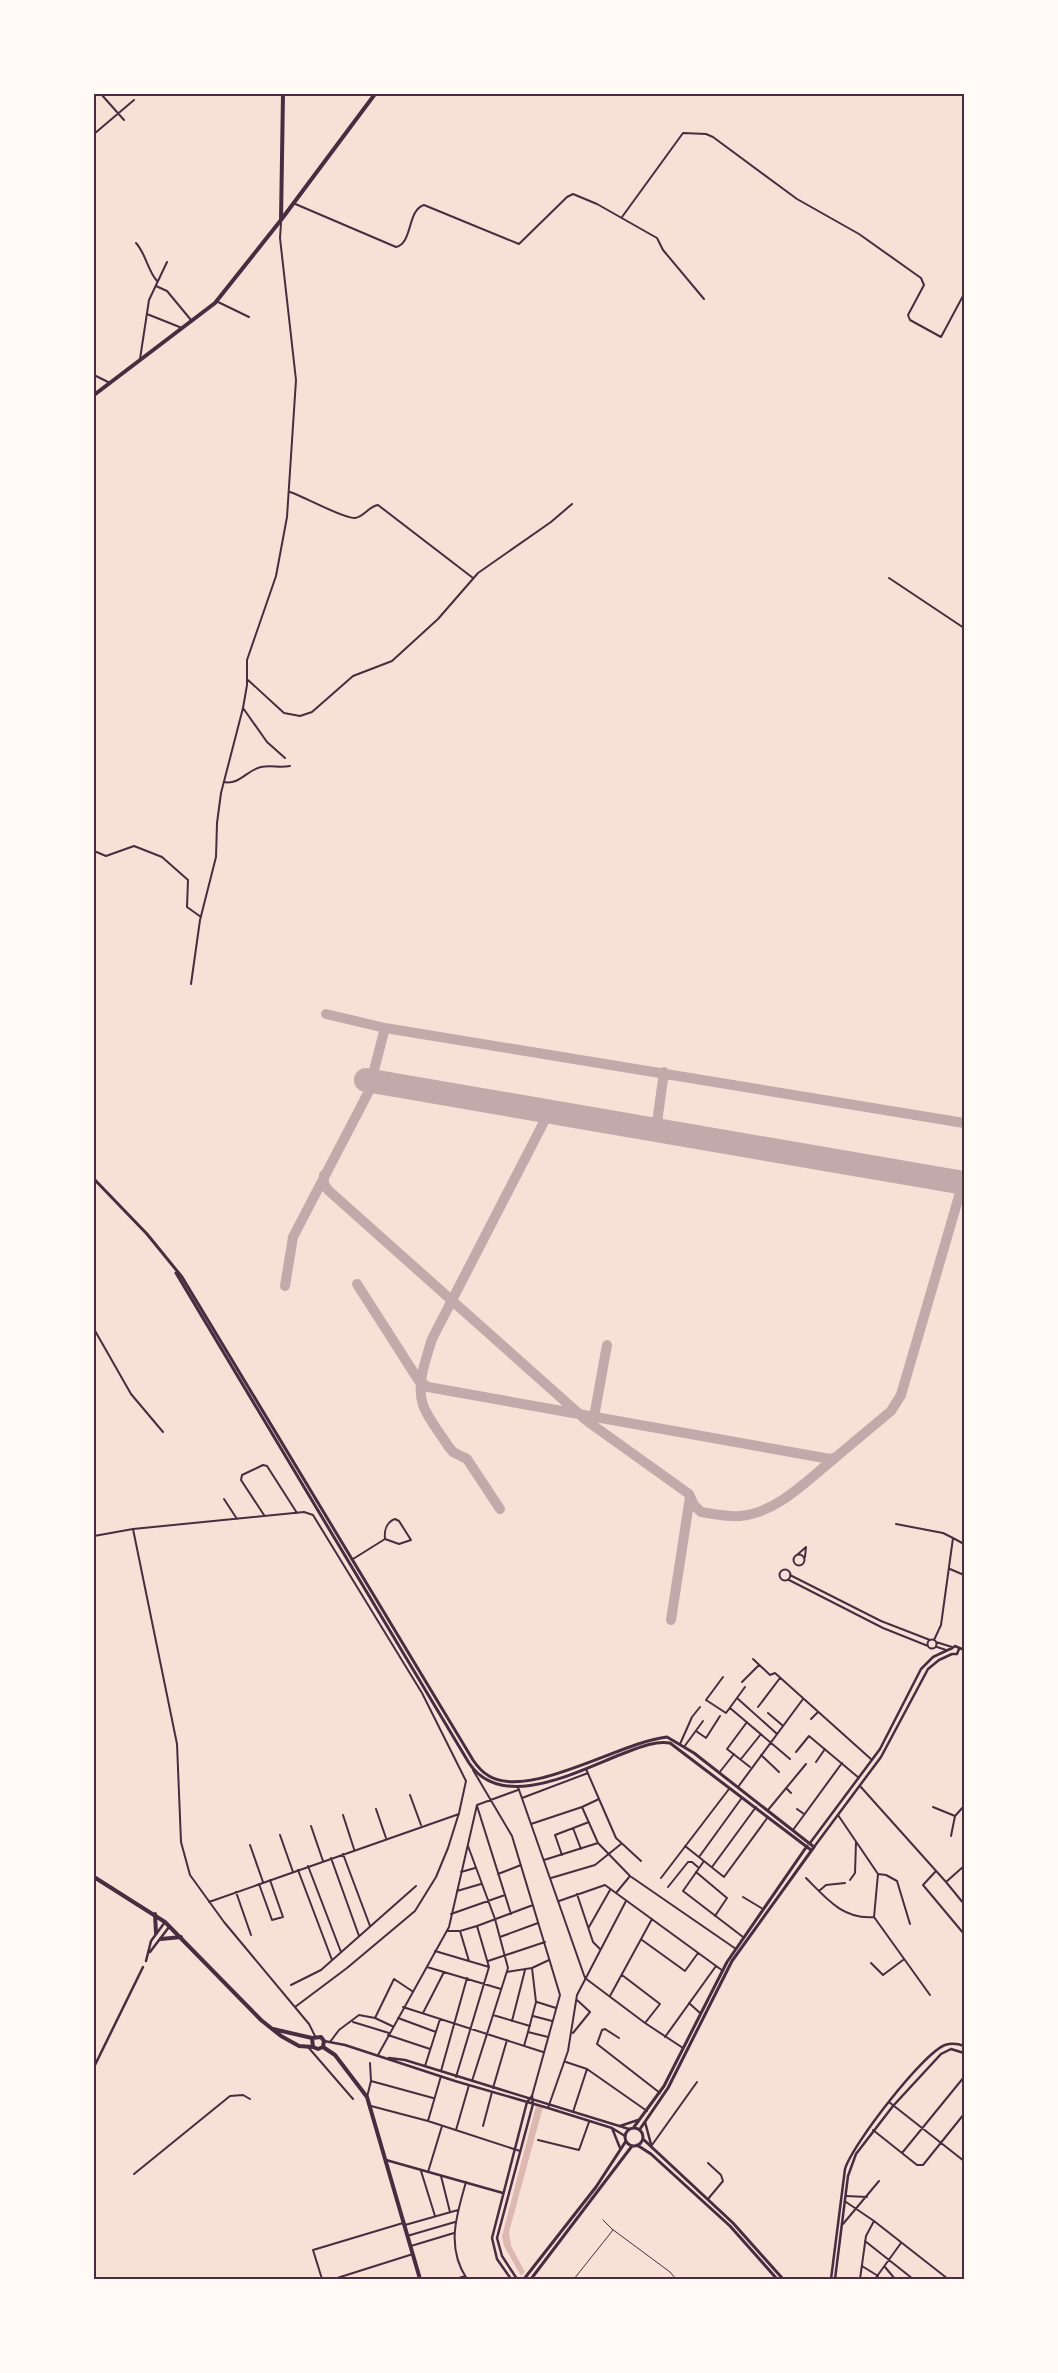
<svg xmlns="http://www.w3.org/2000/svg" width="1058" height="2373" font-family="'Public Sans',sans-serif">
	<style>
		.water { fill: #dcb8b0 }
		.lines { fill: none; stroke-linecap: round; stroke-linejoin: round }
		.taxiway { stroke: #c3aaaa; stroke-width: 10 }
		.runway { stroke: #c3aaaa; stroke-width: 24 }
		.service { stroke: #4a2c40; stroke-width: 1 }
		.minor { stroke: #4a2c40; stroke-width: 2 }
		.tertiary { stroke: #4a2c40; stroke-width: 2.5 }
		.secondary { stroke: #4a2c40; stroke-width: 3 }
		.primary { stroke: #4a2c40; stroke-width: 4 }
		.neatline { fill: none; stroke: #4a2c40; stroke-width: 2 }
	</style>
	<rect width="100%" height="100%" fill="#f7e1d7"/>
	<path class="water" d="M536 2106 543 2107 509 2232 511 2246 525 2272 521 2276 504 2246 502 2236Z"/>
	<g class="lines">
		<path class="taxiway" d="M326 1014 385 1028 964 1123
			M656 1130 664 1072
			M324 1175V1184L328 1190 587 1421 689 1494 694 1505 701 1512C714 1514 727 1517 740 1516 777 1513 807 1480 835 1458
			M357 1284 419 1381 428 1387 830 1459 836 1457 891 1411 901 1395 964 1179
			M285 1286 293 1237 368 1093 385 1028
			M594 1417 607 1345
			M500 1509 467 1459 453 1452 448 1446C440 1433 428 1419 423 1405 416 1384 426 1359 432 1339L549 1112
			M671 1620 690 1497"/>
		<path class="runway" d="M366 1080 964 1183"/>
		<path class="service" d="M612 2229 670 2272 676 2279
			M574 2279 613 2230 603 2220"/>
		<path class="minor" d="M101 94 124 120
			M94 134 134 100
			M293 203 396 247C413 243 407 210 424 205L519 244 567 197 573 194 597 204 657 238 663 250 704 299
			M622 217 683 133 706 134 713 137 797 199 859 234 921 278 924 285 908 315 910 320 941 337 964 294
			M136 243C146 254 147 269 157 281
			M156 286 167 291 191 320
			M216 301 249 317
			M147 314 182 328
			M140 359 149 300 167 262
			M94 375 110 383
			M290 492C305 497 344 519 355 518 364 517 369 506 378 505L473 578
			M889 578 964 628
			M248 680 284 713 300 716 312 712 353 676 392 661 438 619 478 573 551 522 572 504
			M243 708 267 742 285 758
			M224 782C240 785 247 770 261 767 271 765 280 768 290 766
			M94 851 106 856 134 846 162 857 188 880 187 907 201 917
			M191 984 200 920 216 857 217 823 221 793 243 708 247 685V660L276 576 287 517 296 380 280 238 281 223
			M94 1329 131 1394 163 1432
			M224 1499 237 1519
			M264 1515 241 1480 242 1475 263 1465 267 1466 297 1513
			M395 1519 399 1521 411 1540 399 1544 385 1539C384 1530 387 1522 395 1519Z
			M896 1524 943 1533 953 1538 941 1625 934 1640
			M133 1529 304 1512 313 1515 422 1693 466 1781 459 1813 448 1848 436 1877 415 1911 347 1968 295 2007
			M94 1536 133 1529 177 1744 181 1842 190 1875 224 1922 309 2024 315 2036
			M953 1538 964 1544
			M793.5 1560a5.5 5.5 0 1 1 11 0a5.5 5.5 0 1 1-11 0Z
			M797 1555 806 1547
			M805 1557 806 1547
			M353 1559 385 1539
			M950 1569 964 1575
			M779.5 1575a5.5 5.5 0 1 1 11 0a5.5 5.5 0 1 1-11 0Z
			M790 1575 881 1621 930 1640
			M789 1580 883 1628 928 1646
			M927.5 1644a4.5 4.5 0 1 1 9 0a4.5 4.5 0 1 1-9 0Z
			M936 1642 952 1647
			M937 1647 946 1650
			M753 1659 770 1675 775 1673 872 1760
			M723 1677 706 1700 726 1713 745 1687
			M742 1682 759 1665
			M737 1698 776 1733
			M758 1707 780 1678
			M730 1708 790 1759
			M768 1713 782 1725
			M811 1719 818 1712
			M747 1722 727 1749 750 1767
			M696 1731 706 1738 720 1716
			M680 1744 692 1717 700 1707
			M684 1747 703 1721
			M796 1752 809 1736 859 1778
			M761 1755 779 1772
			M741 1759 761 1734
			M816 1762 825 1749
			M473 1770 512 1836 560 1995 532 2096
			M719 1773 734 1754
			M860 1786 946 1882 964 1866
			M518 1787 585 1978 645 2023 683 2048
			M738 1787 803 1699
			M786 1788 791 1793
			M410 1795 421 1825
			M522 1798 588 1773
			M599 1799 616 1838 641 1861
			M477 1806 511 1914
			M582 1807 599 1799 586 1769
			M933 1807 955 1816
			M376 1809 386 1838
			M797 1809 804 1814
			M768 1810 806 1764
			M343 1815 354 1849
			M838 1815 878 1874 886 1875 897 1881 910 1924
			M531 1824 582 1807 598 1843 544 1860
			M311 1826 323 1861
			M573 1828 581 1849
			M793 1830 842 1763
			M280 1835 293 1872
			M951 1836 955 1816 964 1806
			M598 1843 630 1876 736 1949
			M250 1845 263 1882
			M468 1846 495 1919 508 1968 472 2081
			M685 1846 724 1877 768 1817
			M343 1854 370 1926
			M562 1855 555 1835 589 1822
			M699 1857 741 1799
			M331 1858 359 1936
			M704 1861 683 1891 743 1937
			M308 1866 341 1952
			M712 1867 756 1807
			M298 1870 332 1960
			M936 1871 923 1885 964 1934
			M461 1872 475 1868
			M696 1872 727 1898 715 1916
			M498 1874 521 1865
			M551 1878 595 1865 621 1844
			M661 1878 729 1789
			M806 1878C826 1898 843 1920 874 1917L930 1995
			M850 1880 855 1873 856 1842
			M946 1882 964 1904
			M259 1884 272 1920 283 1917 270 1880
			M668 1887 688 1862H692L699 1868
			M457 1891 481 1884
			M819 1891 826 1885 845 1883
			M236 1892 251 1935
			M616 1893 630 1876
			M577 1894 593 1942 600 1949
			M743 1897 763 1909
			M559 1901 605 1885 723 1971
			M209 1902 459 1814
			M451 1914 505 1895
			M874 1917 878 1874
			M589 1927 610 1890
			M447 1931H460
			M500 1937 538 1923
			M642 1940 685 1971 698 1953
			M435 1951 489 1967
			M469 1961 460 1931 477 1926
			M488 1961 545 1942
			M871 1963 883 1975 903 1960
			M427 1967 501 1989
			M507 1972 532 1968
			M622 1975 660 2004 645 2023
			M291 1985 321 1970 416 1886
			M610 1996 652 1919
			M537 2002 556 2008
			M689 2003 700 2013
			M403 2007 543 2052
			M423 2013 444 1972
			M493 2015 530 2026
			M533 2016 552 2021
			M375 2018 394 1979 412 1991
			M398 2018 436 2032
			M512 2021 525 1970
			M353 2022 389 2033
			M573 2033 590 2012 577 2000
			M388 2035 430 2049
			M548 2037 528 2032 536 2002 532 1968 549 1960
			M665 2037 716 1966
			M619 2038 605 2029 602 2030 597 2044 660 2093
			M330 2042 339 2030 359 2015 375 2018 392 2026
			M524 2046 528 2032
			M308 2047 353 2099
			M378 2055 449 1927 477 1805 518 1790
			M566 2062 587 2069 647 2111
			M425 2066 440 2019
			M441 2071 467 1978
			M456 2077 489 1967 477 1926 533 1905
			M371 2081 433 2098
			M493 2088 507 2040
			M367 2097 371 2081 370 2063
			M889 2102 964 2161
			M371 2106 428 2121 520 2151
			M548 2108 568 2051 577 1995 626 1901
			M573 2112 587 2069
			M428 2121 441 2076
			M483 2126 492 2092
			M456 2130 469 2085
			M873 2130 917 2165H923L964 2114
			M538 2140 579 2150 589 2122
			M652 2145 697 2082
			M902 2153 964 2077
			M421 2171 435 2216
			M428 2172 442 2126
			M134 2174 230 2096 243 2095 250 2099
			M441 2176 450 2212
			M466 2182C456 2216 446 2248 467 2279
			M846 2196 867 2197
			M708 2199 723 2181 721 2175 708 2163
			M846 2202 874 2221 948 2279
			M843 2224 879 2181
			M405 2225 458 2210
			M407 2236 455 2222
			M865 2241 913 2279
			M411 2246 454 2233
			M862 2266 878 2276
			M885 2267 895 2279
			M322 2279 313 2250 403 2223
			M334 2279 413 2254
			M456 2279 465 2276
			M860 2279 866 2236 874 2221
			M875 2279 901 2243"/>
		<path class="tertiary" d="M951 1649 955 1646 964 1650
			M810 1843 880 1749 921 1669 933 1657 950 1649
			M814 1847 881 1757 928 1669 939 1660 952 1654H957L959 1649
			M150 1952 169 1927
			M146 1961 151 1941 165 1922
			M324 2041 345 2045 455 2081 548 2108 612 2128 625 2136
			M389 2058 405 2060 629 2129
			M94 2067 143 1967
			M645 2122 652 2148
			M620 2126 638 2120
			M612 2128 620 2148
			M386 2160 503 2193
			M511 2279 497 2259 492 2238 527 2102 532 2096 533 2104 497 2238 502 2256 517 2279
			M831 2279 845 2169C852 2145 923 2053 945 2045 951 2043 959 2044 964 2046
			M835 2279 848 2176 856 2154 893 2106 941 2054 951 2049 964 2053"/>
		<path class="secondary" d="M94 1179 147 1234 182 1277 473 1760C477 1766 482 1772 489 1776 530 1800 620 1742 667 1737L694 1753 814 1847 732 1961 668 2088 640 2129
			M176 1273 469 1763C502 1813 580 1770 622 1754 635 1749 655 1740 670 1743L811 1850
			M634 2127 664 2086 727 1962 807 1846
			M625 2137a9 9 0 1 1 18 0a9 9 0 1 1-18 0Z
			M643 2139 733 2223 783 2279
			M637 2145 651 2154 730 2226 777 2279
			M524 2279 596 2187 626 2141
			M531 2279 632 2146"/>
		<path class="primary" d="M281 220 283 94
			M94 395 215 303 281 220 375 94
			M94 1877 165 1922 261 2020 281 2036 299 2046 313 2047
			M155 1914 156 1933
			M161 1939 181 1937
			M273 2029 312 2038
			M323 2047 324 2041 321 2037 312 2038 313 2047 318 2049 323 2047 335 2055 367 2097 420 2279"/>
	</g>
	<rect width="1058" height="2373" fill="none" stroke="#fffaf5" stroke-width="190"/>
	<rect x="95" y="95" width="868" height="2183" class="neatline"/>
</svg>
